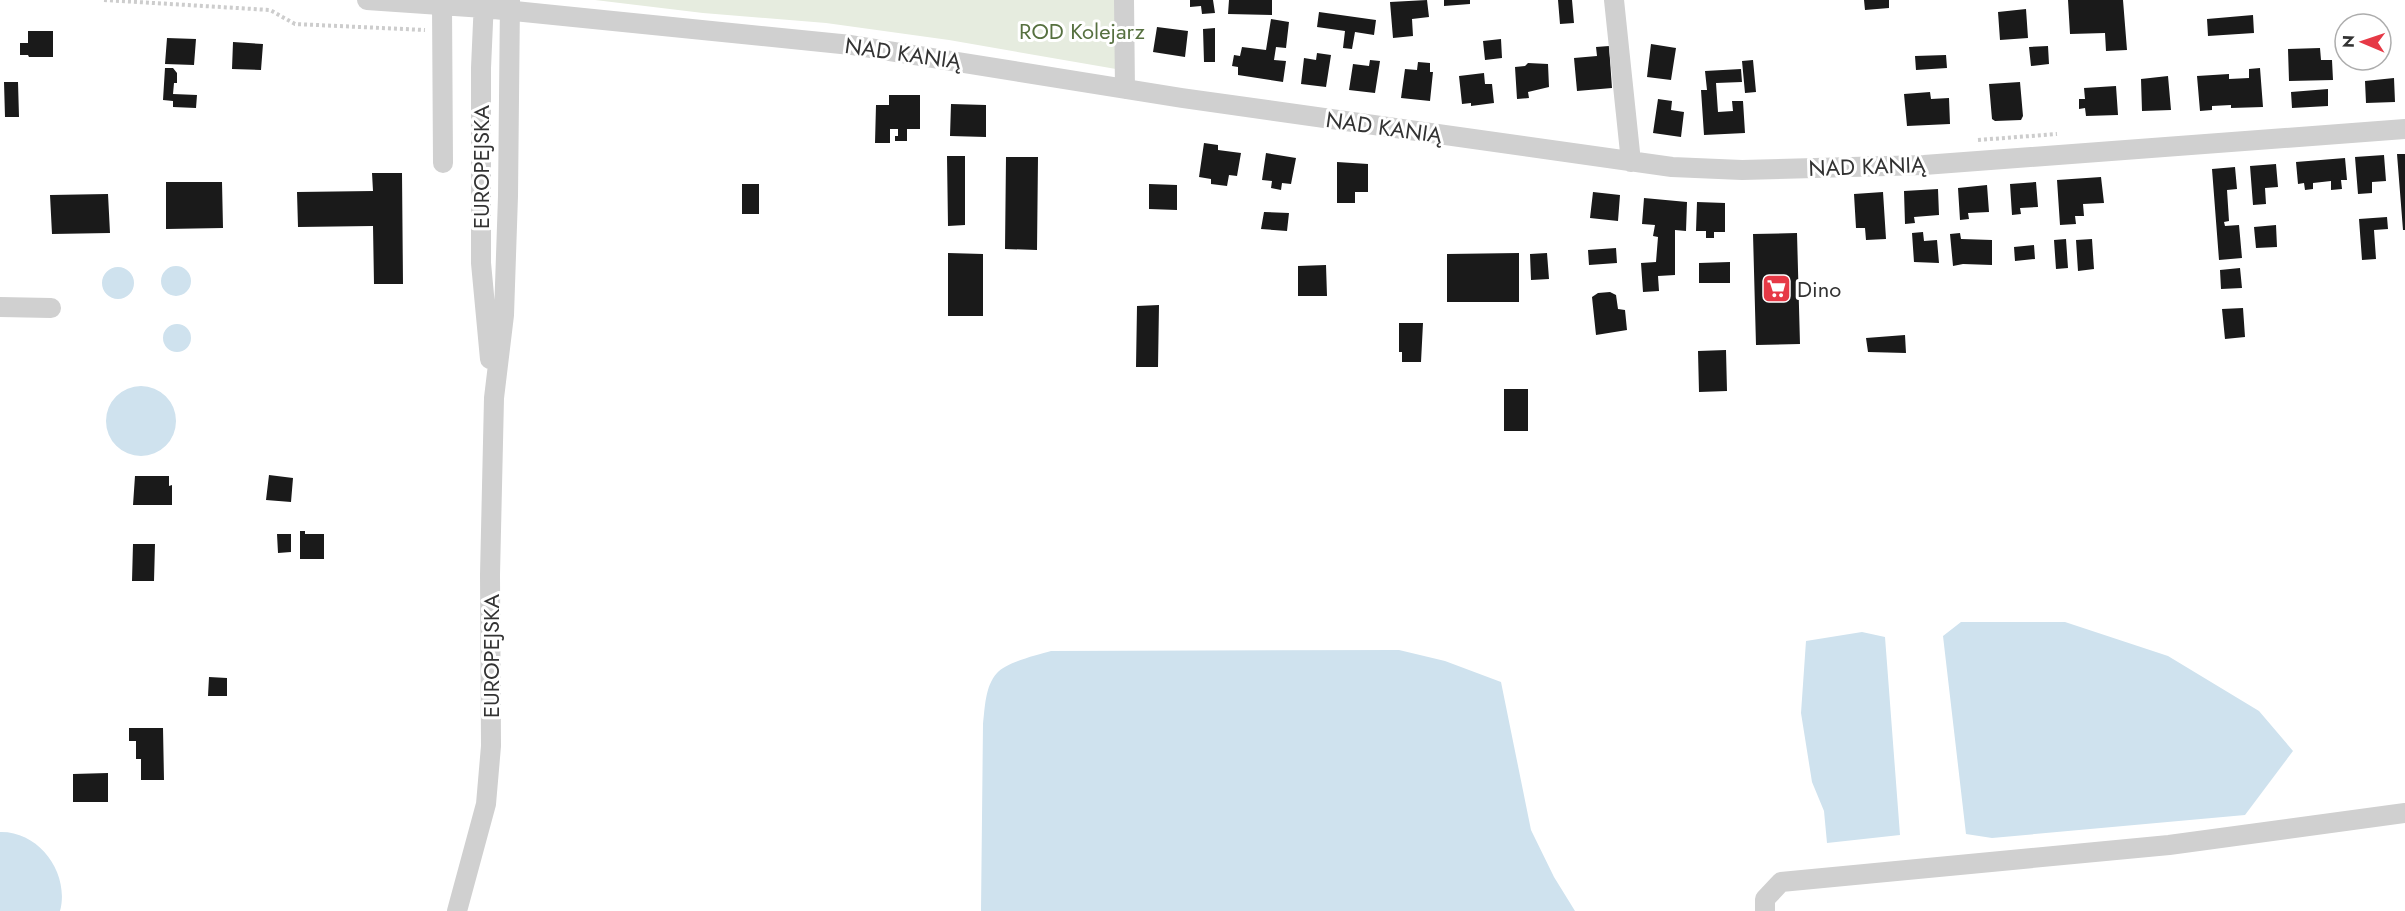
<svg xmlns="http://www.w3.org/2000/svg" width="2405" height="911" font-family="Jost,sans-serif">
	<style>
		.green { fill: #e6ecdf }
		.water { fill: #cfe2ee }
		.building { fill: #1a1a1a }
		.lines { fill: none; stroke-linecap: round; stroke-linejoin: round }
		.path { stroke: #cdcdcd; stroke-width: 4; stroke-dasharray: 3 3; stroke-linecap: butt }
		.minor { stroke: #d0d0d0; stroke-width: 20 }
		.labels { text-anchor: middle; stroke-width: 6; stroke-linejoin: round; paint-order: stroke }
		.park-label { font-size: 22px; fill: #56703f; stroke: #fff }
		.street-label { font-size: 22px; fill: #333; stroke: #fff }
		.poi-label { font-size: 22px; fill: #333; stroke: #fff; text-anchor: start }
	</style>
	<rect width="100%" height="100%" fill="#fff"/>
	<path class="green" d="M595 0H1115L1116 69 949 40 826 23 703 13Z"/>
	<path class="water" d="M161 281a15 15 0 1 1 30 0a15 15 0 1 1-30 0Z
		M102 283a16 16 0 1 1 32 0a16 16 0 1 1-32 0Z
		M163 338a14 14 0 1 1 28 0a14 14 0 1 1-28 0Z
		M106 421a35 35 0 1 1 70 0a35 35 0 1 1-70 0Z
		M1961 622H2065L2168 656 2259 711 2293 751 2245 815 1992 838 1966 834 1943 636Z
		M1862 632 1885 637 1900 835 1827 843 1824 811 1812 782 1801 713 1806 641Z
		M1399 650 1445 661 1501 682 1531 830 1554 877 1575 911H981L983 724C985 708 985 686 997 673 1007 662 1037 655 1051 651Z
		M0 832C40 831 70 874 60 911H0Z"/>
	<path class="building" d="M1190 0H1213L1215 13 1202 14 1201 6 1190 7Z
		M1229 0H1272V15L1228 14Z
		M1427 0 1429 17 1412 19 1413 36 1393 38 1390 2Z
		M1444 0H1470V4L1444 6Z
		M1558 0H1572L1574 23 1560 24Z
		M1864 0H1889V8L1865 10Z
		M2068 0H2123L2127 50 2106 51 2105 33 2070 34Z
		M2026 9 2028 38 2000 40 1998 12Z
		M1319 12 1376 20 1374 35 1355 32 1352 49 1343 48 1345 31 1317 27Z
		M2253 15 2254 33 2208 36 2207 19Z
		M1271 19 1289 22 1286 48 1276 47 1274 60 1286 61 1283 82 1238 75V67L1232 66 1234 55 1240 56 1242 47 1266 50Z
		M1157 27 1188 31 1185 57 1153 52Z
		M1215 28V62H1204L1203 29Z
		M28 31H53V57H29L28 55H20V43H28Z
		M167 38 196 39 194 65 165 64Z
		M1501 39 1502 58 1485 60 1483 41Z
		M233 42 263 44 261 70 232 69Z
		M1651 44 1676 48 1671 80 1647 77Z
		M1609 46 1612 88 1577 91 1574 58 1597 56 1596 47Z
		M2048 46 2049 64 2031 66 2029 47Z
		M2320 48 2321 60H2332L2333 80 2289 81 2288 49Z
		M1317 53 1331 55 1326 87 1301 84 1304 58 1316 60Z
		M1946 55 1947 68 1916 70 1915 56Z
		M1370 60 1380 61 1375 93 1349 90 1353 64 1369 66Z
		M1753 60 1756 92 1745 93 1742 61Z
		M1418 62 1430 63V72H1433L1430 101 1401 98 1405 69 1417 70Z
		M1528 63 1548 64 1549 87 1528 92 1529 98 1517 99 1515 67 1525 66Z
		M165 68H173L177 73V83H174L173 94 197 95 196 108 173 107V101L163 100Z
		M2260 68 2263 107 2231 108V105L2212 106V110L2200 111 2197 76 2229 74V79L2249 78V69Z
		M1741 69 1742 82 1716 83 1718 112 1733 111 1732 101H1743L1745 133 1704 135 1701 90H1707L1705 71Z
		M1484 73 1485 84H1492L1494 103 1471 106V103L1462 104 1459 76Z
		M2168 76 2171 110 2142 111 2141 79Z
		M2394 78 2395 102 2366 103 2365 81Z
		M4 82H18L19 117H5Z
		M2020 82 2023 116 2021 120 1995 121 1992 119 1989 84Z
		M2116 86 2118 115 2086 116 2085 108 2079 109V99H2085L2084 88Z
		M2328 89V106L2292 108 2291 92Z
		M1930 92 1931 99 1949 98 1950 124 1907 126 1904 94Z
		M889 95H920V129H907V141H895V136H898V129H890V143H875L876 105H889Z
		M1658 99 1672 101 1671 110 1684 112 1681 137 1653 133Z
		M951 104 986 105V137L950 136Z
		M1204 143 1218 145V150L1241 153 1237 176 1229 175 1227 186 1211 184V179L1199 177Z
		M1266 153 1296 158 1291 184 1282 183 1281 190 1271 188 1272 181 1262 180Z
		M2397 154H2405V230H2403Z
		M2384 155 2386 181 2372 182V193L2358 194 2355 157Z
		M947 156H965V225L948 226Z
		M1006 157H1038L1037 250 1005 249Z
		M2345 158 2347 180H2341L2342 189 2331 190V181L2313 183V189L2305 190 2304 183 2298 184 2296 162Z
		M1337 162 1368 164V192H1355V203H1337Z
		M2276 164 2278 187 2265 188 2266 204 2253 205 2250 166Z
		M2235 167 2237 189 2227 190 2229 221 2224 222 2225 226 2239 225 2242 258 2219 260 2212 169Z
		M372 173H402L403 284H374L373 226 298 227 297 192 373 191Z
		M2101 177 2104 203 2083 204 2084 216H2075L2076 224 2060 225 2057 180Z
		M166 182H222L223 228 166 229Z
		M2036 182 2038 207 2020 208 2021 214 2012 215 2010 184Z
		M742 184H759V214H742Z
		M1149 184 1177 185V210L1149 209Z
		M1987 185 1989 212 1968 213 1969 219 1960 220 1958 188Z
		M1938 189 1939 215 1914 217 1915 223 1905 224 1904 191Z
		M1593 192 1620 195 1618 221 1590 218Z
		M1883 192 1886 239 1866 240 1865 228H1856L1854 194Z
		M108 194 110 233 52 234 50 195Z
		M1644 198 1687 202 1686 231 1675 230V275L1658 276 1659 291 1643 292 1641 263 1656 262 1658 237 1653 236 1655 225 1642 224Z
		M1697 202 1725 203V232H1714V238H1706V231H1696Z
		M1264 212 1289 213 1287 231 1261 229Z
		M2387 217 2388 229 2374 230 2376 259 2362 260 2359 219Z
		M2276 225 2277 247 2256 248 2254 227Z
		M1923 232 1924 241 1937 240 1939 263 1914 262 1912 233Z
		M1797 233 1800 344 1756 345 1753 234Z
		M1960 233 1961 239 1992 240V265L1963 264 1953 266 1950 234Z
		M2066 239 2068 268 2056 269 2054 240Z
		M2092 239 2094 269 2078 271 2076 240Z
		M2034 245 2035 259 2015 261 2014 247Z
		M1616 248 1617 263 1589 265 1588 250Z
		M948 253 983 254V316H948Z
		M1519 253V302H1447V254Z
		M1547 253 1549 279 1531 280 1530 254Z
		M1730 262V283H1699V263Z
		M1326 265 1327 296H1298V266Z
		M2240 268 2242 288 2221 289 2220 270Z
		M1610 292 1616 295 1618 309 1625 310 1627 330 1596 335 1592 297 1598 293Z
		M1159 305 1158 367H1136L1137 306Z
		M2243 308 2245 337 2225 339 2222 309Z
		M1399 323H1423L1421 362H1402V352H1399Z
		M1905 335 1906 353 1868 352 1866 338Z
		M1726 350 1727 391 1699 392 1698 351Z
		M1504 389H1528V431H1504Z
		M269 475 293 478 291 502 266 500Z
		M135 476H169V486L172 485V505H133Z
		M300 531H305V534H324V559H300Z
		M277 534H291V552L278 553Z
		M133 544H155L154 581H132Z
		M209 677 227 678V696H208Z
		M129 728H163L164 780H141V759H136V741H129Z
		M108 773V802H73V774Z"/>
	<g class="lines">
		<path class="path" d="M104 0 270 10 295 24 425 30
			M1978 140 2057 134"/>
		<path class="minor" d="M367 0 484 8 851 45 1182 98 1672 167 1742 170 1924 165 2405 129
			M484 0 481 68V263L490 359
			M1124 0 1125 89
			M1614 0 1631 162
			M442 6 443 163
			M0 307 51 308
			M457 911 486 804 491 746 490 575 494 398 504 315 508 196 510 0
			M1765 911V899L1781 882 2169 845 2405 813"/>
	</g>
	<defs>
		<symbol id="supermarket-square" viewBox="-11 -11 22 22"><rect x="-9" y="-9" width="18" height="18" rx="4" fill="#e63946" stroke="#fff"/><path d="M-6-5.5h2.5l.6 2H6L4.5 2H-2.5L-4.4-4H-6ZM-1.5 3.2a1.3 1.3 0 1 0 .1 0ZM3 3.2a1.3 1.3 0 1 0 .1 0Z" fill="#fff"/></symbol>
	</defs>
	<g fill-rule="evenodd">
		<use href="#supermarket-square" x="1760" y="272" width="33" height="33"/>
	</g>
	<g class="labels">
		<g class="park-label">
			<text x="1082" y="39">ROD Kolejarz</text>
		</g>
		<g class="street-label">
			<text transform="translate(903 53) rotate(8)" y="8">NAD KANIĄ</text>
			<text transform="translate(1384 127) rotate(8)" y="8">NAD KANIĄ</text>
			<text transform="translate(1867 166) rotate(-2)" y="8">NAD KANIĄ</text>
			<text transform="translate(481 167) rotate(-90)" y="8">EUROPEJSKA</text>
			<text transform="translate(491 656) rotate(-90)" y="8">EUROPEJSKA</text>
		</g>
		<g class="poi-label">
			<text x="1797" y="297">Dino</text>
		</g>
	</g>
	<g transform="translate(2363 42) rotate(272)"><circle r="28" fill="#ffffff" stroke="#adadad" stroke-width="1.5"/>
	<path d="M0-4.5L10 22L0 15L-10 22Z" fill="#e63946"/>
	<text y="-9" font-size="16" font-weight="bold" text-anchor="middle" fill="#333333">N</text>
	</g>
</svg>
